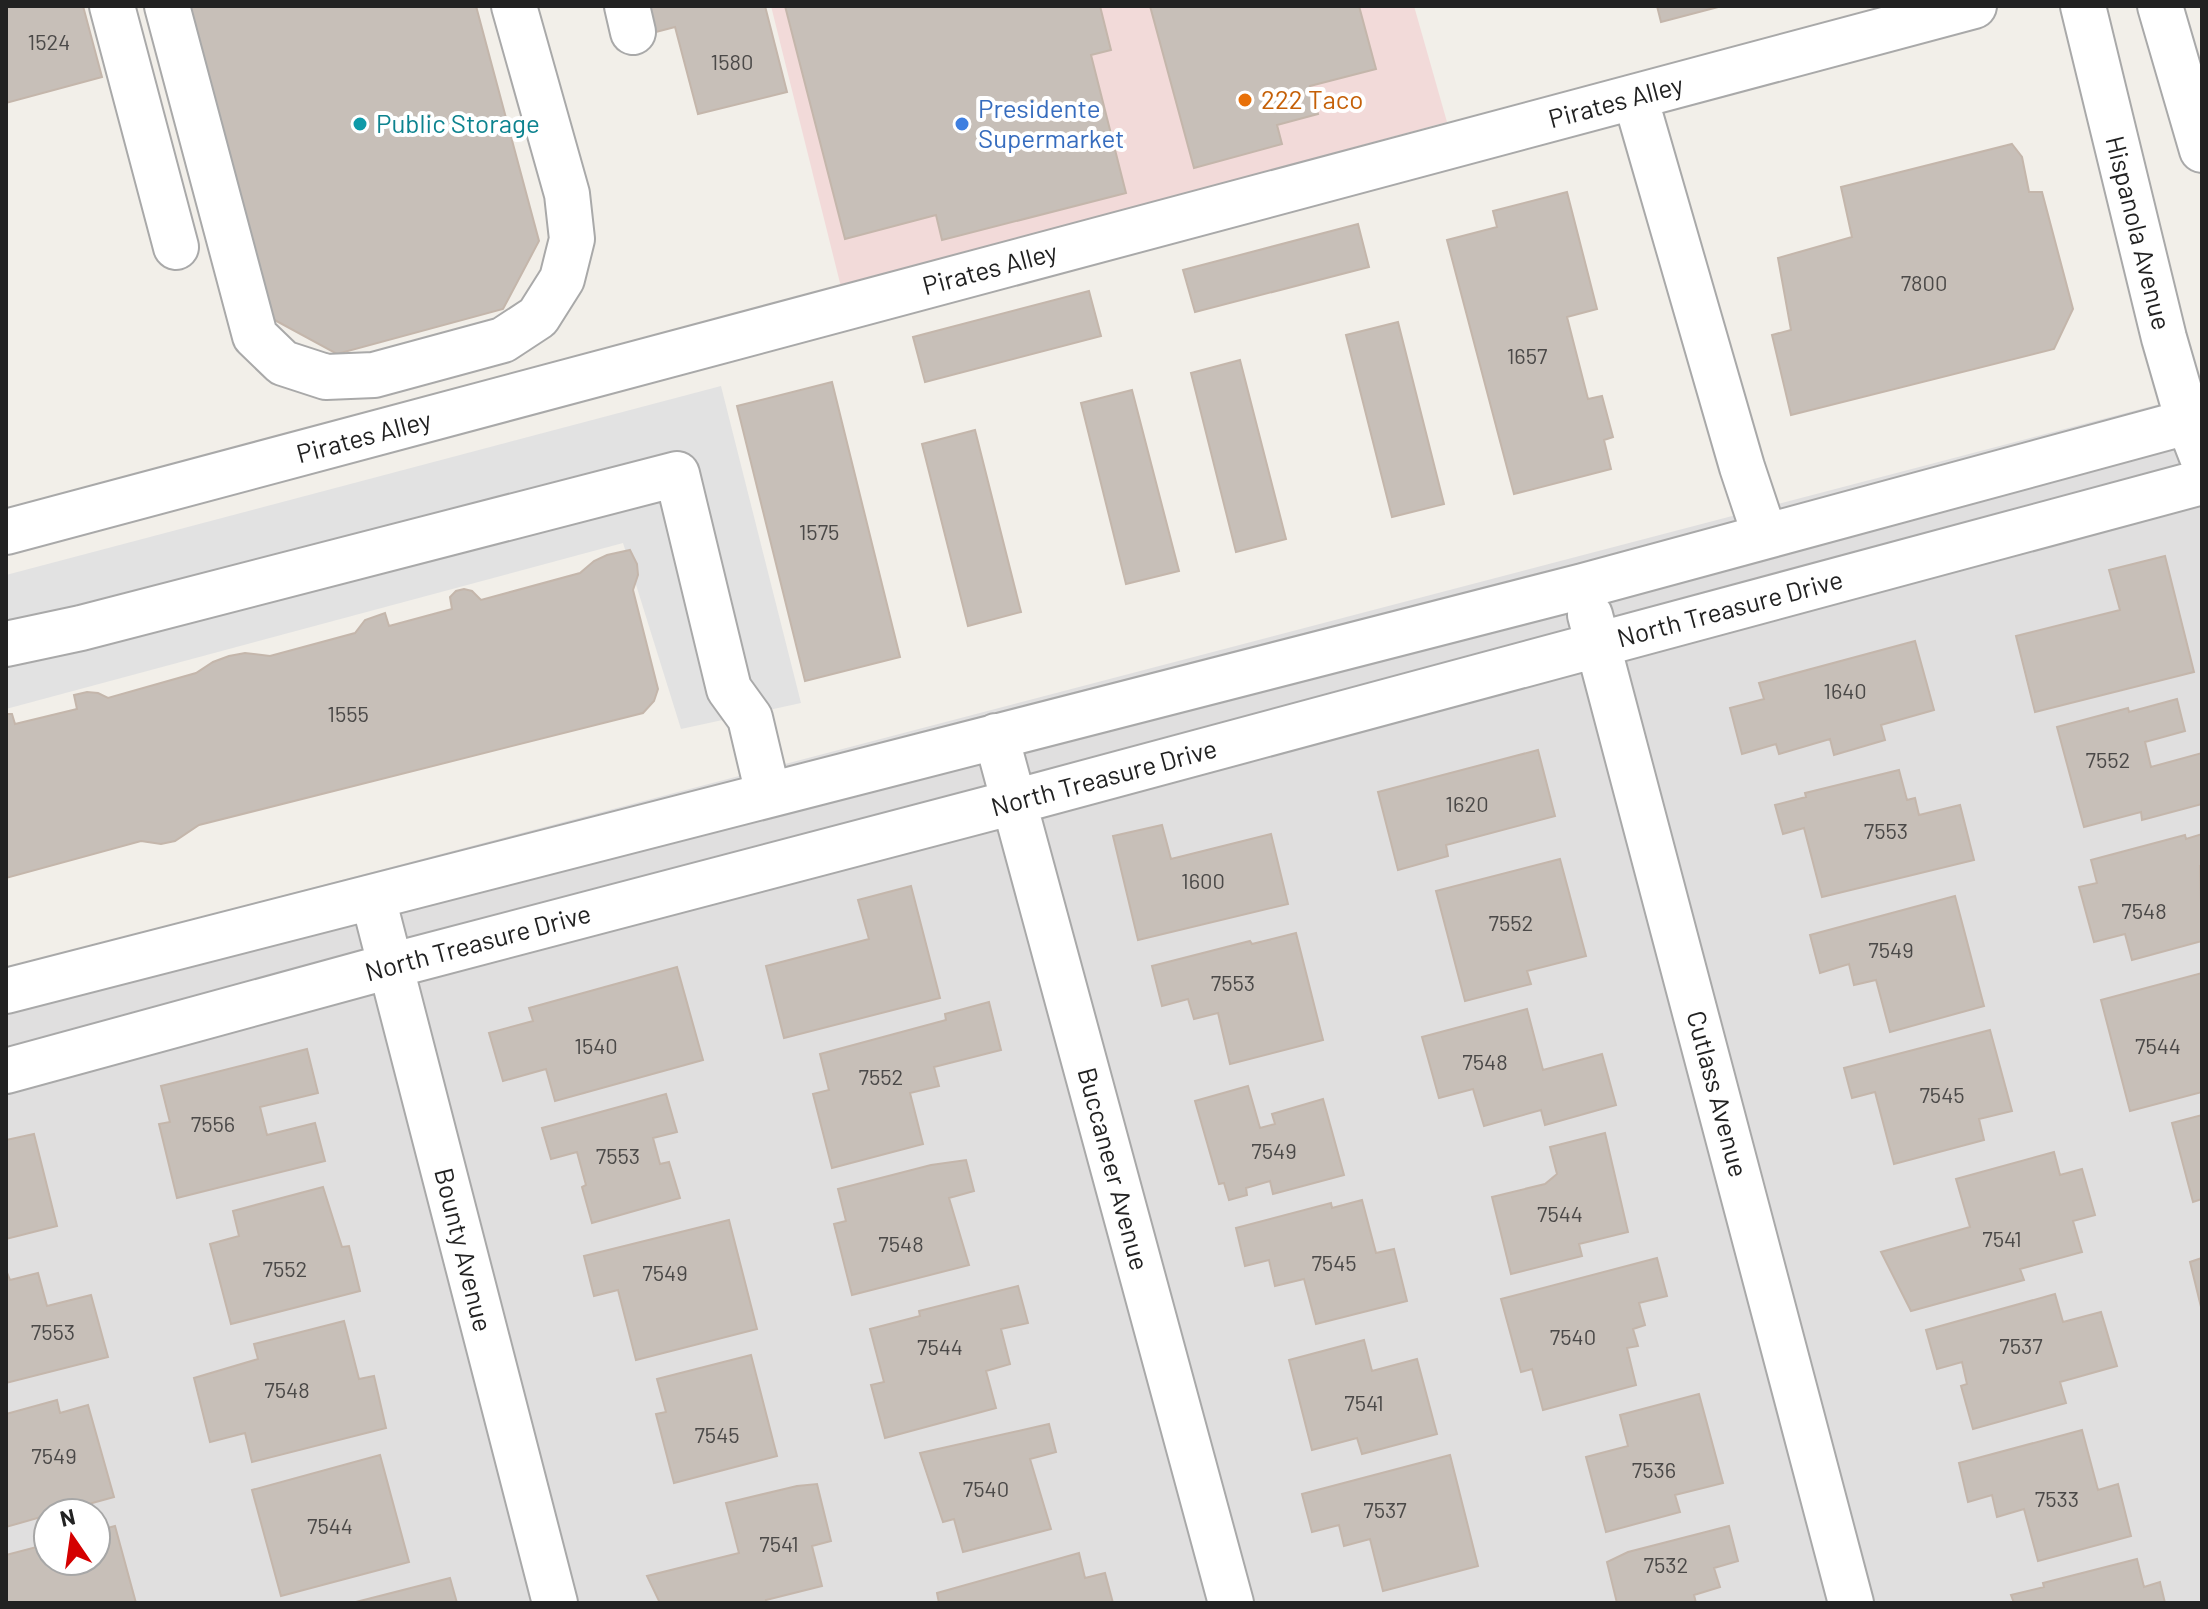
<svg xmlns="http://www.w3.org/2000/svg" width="2208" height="1609" font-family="Barlow,sans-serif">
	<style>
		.residential { fill: #e0dfdf; fill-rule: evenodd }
		.commercial { fill: #f2dad9 }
		.parking { fill: #e2e2e2 }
		.building { fill: #c7bfb8; stroke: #c4b6ab; stroke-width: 2 }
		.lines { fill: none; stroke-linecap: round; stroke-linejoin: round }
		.minor-casing { stroke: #a9a9a9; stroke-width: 48 }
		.minor { stroke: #fff; stroke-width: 44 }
		.food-dot { fill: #e8710a; stroke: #fff; stroke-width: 3 }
		.culture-dot { fill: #0f9aa8; stroke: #fff; stroke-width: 3 }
		.shop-dot { fill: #3f7fe0; stroke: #fff; stroke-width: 3 }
		.labels { text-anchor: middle; stroke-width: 8; stroke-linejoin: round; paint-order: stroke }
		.number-label { font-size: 22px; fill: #4b4948 }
		.food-label { font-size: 26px; fill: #c56008; stroke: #fff; text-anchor: start }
		.street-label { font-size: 26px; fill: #222; stroke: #fff }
		.shop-label { font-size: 26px; fill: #366cbe; stroke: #fff; text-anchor: start }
		.culture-label { font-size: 26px; fill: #0d838f; stroke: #fff; text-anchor: start }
	</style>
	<rect width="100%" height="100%" fill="#f2efe9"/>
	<path class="residential" d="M2202 393V1603H6V968ZM48 1513H96V1561H48Z"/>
	<path class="commercial" d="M771 6H1414L1447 122 841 287Z"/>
	<path class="parking" d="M721 386 801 703 681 729 623 543 6 709V575Z"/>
	<path class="building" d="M11 6H83L102 77 6 103V7Z
		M180 6H476L539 241 503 309 337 354 269 317Z
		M645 6H765L787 92 698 114 675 27 652 33Z
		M785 6H1100L1111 50 1091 55 1126 193 942 240 936 215 845 239Z
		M1150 6H1359L1376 69 1310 86 1318 114 1277 125 1282 144 1194 168Z
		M1657 6H1722L1661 22Z
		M2012 144 2022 157 2029 192H2042L2073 309 2054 349 1791 415 1772 335 1791 330 1778 258 1852 237 1841 187Z
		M1567 192 1597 309 1567 317 1588 399 1602 396 1613 437 1604 440 1611 469 1514 494 1447 240 1497 227 1493 211Z
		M1358 224 1369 267 1195 312 1183 270Z
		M1089 291 1101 336 925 382 913 337Z
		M1398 322 1444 504 1392 517 1346 335Z
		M1240 360 1286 539 1236 552 1191 373Z
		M832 382 900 657 805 681 737 406Z
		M1132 390 1179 571 1126 584 1081 403Z
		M975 430 1021 612 968 626 922 444Z
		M630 550 637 564 638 575 633 590 658 689 654 701 643 713 199 825 175 841 161 844 141 841 6 878V714H12L15 724 77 709 74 695 87 692 98 693 108 698 196 673 213 662 229 656 245 653 270 656 355 633 365 620 385 613 389 626 452 609 450 597 456 591 464 589 472 591 481 600 580 573 594 561 607 555Z
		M2165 556 2194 672 2035 712 2016 636 2120 610 2109 570Z
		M1915 641 1934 710 1881 725 1885 740 1834 755 1830 739 1779 754 1776 744 1742 754 1730 708 1764 699 1759 683Z
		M2177 699 2185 731 2145 742 2151 767 2202 753V804L2142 820 2141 812 2084 827 2057 727 2128 708 2129 712Z
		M1538 750 1555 816 1446 845 1448 856 1398 870 1378 792Z
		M1899 770 1907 800 1915 798 1919 815 1960 805 1974 860 1822 897 1804 828 1783 834 1775 805 1806 797 1805 793Z
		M1162 825 1171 859 1271 834 1288 904 1138 940 1113 836Z
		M2202 834V866H2200L2202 941 2132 960 2125 934 2094 942 2079 887 2097 883 2091 860 2185 835 2186 839Z
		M1560 859 1586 956 1527 971 1531 984 1465 1001 1436 891Z
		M911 886 940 998 784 1038 766 966 869 939 858 900Z
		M1955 896 1984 1006 1890 1032 1876 980 1854 985 1849 964 1820 973 1810 935Z
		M1296 933 1323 1040 1230 1064 1218 1013 1194 1019 1188 999 1162 1006 1152 966 1250 941 1252 944Z
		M677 967 703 1060 555 1101 546 1069 503 1081 489 1033 533 1021 529 1008Z
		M2202 973V1092L2130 1111 2101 1000Z
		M989 1002 1001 1050 934 1067 939 1086 910 1093 923 1144 832 1168 813 1094 829 1090 820 1054 946 1020 945 1014Z
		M1527 1009 1543 1070 1602 1054 1616 1105 1545 1125 1541 1110 1484 1126 1473 1089 1439 1098 1422 1037Z
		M1990 1030 2012 1111 1979 1119 1984 1140 1894 1164 1875 1092 1852 1098 1844 1068Z
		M307 1049 318 1093 260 1107 267 1135 315 1123 325 1161 177 1198 159 1124 170 1122 161 1086Z
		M1248 1086 1260 1128 1275 1124 1272 1114 1323 1099 1344 1175 1273 1194 1270 1181 1246 1188 1247 1195 1229 1200 1224 1183 1219 1184 1195 1101Z
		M666 1094 677 1132 653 1138 660 1164 669 1162 680 1198 592 1223 582 1187 586 1185 577 1152 551 1159 542 1128Z
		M2202 1115V1199L2193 1202 2172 1123Z
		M1605 1133 1628 1232 1579 1244 1582 1256 1511 1274 1492 1197 1545 1184 1557 1174 1550 1147Z
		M34 1134 57 1226 6 1239V1140Z
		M2054 1152 2060 1175 2082 1169 2095 1215 2073 1221 2082 1252 2020 1269 2024 1280 1911 1311 1881 1252 1970 1227 1956 1179Z
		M966 1160 974 1191 949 1198 969 1265 852 1295 834 1224 846 1221 838 1189 931 1165Z
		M323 1187 342 1247 349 1246 360 1291 231 1324 210 1244 239 1236 233 1211Z
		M1362 1200 1376 1253 1394 1249 1407 1301 1316 1324 1304 1279 1275 1286 1269 1260 1245 1266 1236 1228 1331 1203 1332 1208Z
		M729 1220 757 1329 636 1360 618 1290 594 1296 584 1256Z
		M1657 1258 1667 1296 1639 1303 1645 1325 1633 1329 1638 1346 1627 1348 1636 1385 1543 1410 1532 1369 1521 1372 1501 1299Z
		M2202 1258V1311L2190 1262Z
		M6 1270 10 1280 38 1273 47 1306 91 1295 108 1357 6 1383Z
		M1018 1286 1028 1323 1001 1329 1010 1364 986 1371 996 1408 885 1438 871 1385 884 1382 870 1329 920 1316 919 1311Z
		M2055 1294 2063 1322 2101 1312 2117 1366 2060 1382 2066 1403 1973 1429 1961 1386 1967 1384 1962 1362 1937 1369 1926 1330Z
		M344 1321 359 1379 374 1376 386 1428 252 1462 245 1433 210 1442 194 1378 258 1359 254 1344Z
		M1364 1340 1372 1371 1417 1359 1437 1434 1362 1454 1357 1438 1312 1450 1289 1360Z
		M751 1355 777 1456 674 1483 656 1414 666 1412 657 1379Z
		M1699 1394 1723 1483 1675 1495 1680 1512 1606 1532 1586 1457 1628 1446 1620 1415Z
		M57 1400 60 1413 88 1405 114 1497 56 1513H48V1515L6 1527V1414Z
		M1049 1424 1056 1452 1030 1459 1051 1529 963 1552 954 1519 943 1522 920 1453Z
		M2082 1430 2098 1490 2118 1484 2131 1536 2038 1561 2024 1509 1997 1517 1992 1495 1968 1502 1959 1463Z
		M380 1455 409 1562 281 1596 252 1490Z
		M1450 1455 1478 1566 1383 1591 1370 1539 1344 1546 1339 1525 1312 1532 1302 1494Z
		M817 1484 831 1541 812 1546 822 1586 766 1600 767 1603H660L647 1576 739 1553 726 1503 797 1486Z
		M115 1526 136 1603H7L6 1555 48 1544V1561H96V1531Z
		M1729 1526 1738 1561 1714 1568 1720 1587 1694 1595 1696 1603H1617L1607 1562 1628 1552Z
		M1079 1553 1085 1578 1105 1573 1113 1603H939L937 1593Z
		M2137 1559 2144 1587 2160 1582 2165 1603H2014L2011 1595 2044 1587 2043 1583Z
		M450 1578 457 1603H352Z"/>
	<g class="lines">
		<defs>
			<path id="minor" d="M112 6 176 247
				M167 6 255 336 283 363 326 377 374 375 503 340 538 317 562 279 572 239 567 194 514 6
				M627 6 633 32
				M2083 6 2164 338 2188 421 2202 457
				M2160 6 2202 150
				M1635 97 1742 467 1765 536
				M6 532 1974 6
				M1590 615 1851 1603
				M6 644 81 628 677 474 729 689 750 718 768 794
				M996 736 1231 1603
				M373 898 555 1603
				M6 991 1583 586 2202 418
				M6 1071 390 966 1014 802 2202 482"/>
		</defs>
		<use href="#minor" class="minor-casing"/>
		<use href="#minor" class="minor"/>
	</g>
	<circle class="food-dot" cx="1245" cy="100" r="8"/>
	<circle class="culture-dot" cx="360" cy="124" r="8"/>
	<circle class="shop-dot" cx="962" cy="124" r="8"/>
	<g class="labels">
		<g class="number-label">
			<text x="49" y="50">1524</text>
			<text x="732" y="70">1580</text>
			<text x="1924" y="291">7800</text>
			<text x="1527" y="364">1657</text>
			<text x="819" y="540">1575</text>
			<text x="1845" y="699">1640</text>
			<text x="348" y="722">1555</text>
			<text x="2108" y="768">7552</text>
			<text x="1467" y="812">1620</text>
			<text x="1886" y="839">7553</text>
			<text x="1203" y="889">1600</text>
			<text x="2144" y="919">7548</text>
			<text x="1511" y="931">7552</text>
			<text x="1891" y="958">7549</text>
			<text x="1233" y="991">7553</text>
			<text x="596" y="1054">1540</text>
			<text x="2158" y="1054">7544</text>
			<text x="1485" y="1070">7548</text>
			<text x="881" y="1085">7552</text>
			<text x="1942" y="1103">7545</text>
			<text x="213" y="1132">7556</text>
			<text x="1274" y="1159">7549</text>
			<text x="618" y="1164">7553</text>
			<text x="1560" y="1222">7544</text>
			<text x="2002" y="1247">7541</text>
			<text x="901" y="1252">7548</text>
			<text x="1334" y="1271">7545</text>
			<text x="285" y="1277">7552</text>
			<text x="665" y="1281">7549</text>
			<text x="53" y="1340">7553</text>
			<text x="1573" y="1345">7540</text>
			<text x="2021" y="1354">7537</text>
			<text x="940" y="1355">7544</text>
			<text x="287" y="1398">7548</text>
			<text x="1364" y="1411">7541</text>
			<text x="717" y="1443">7545</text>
			<text x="54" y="1464">7549</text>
			<text x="1654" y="1478">7536</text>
			<text x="986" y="1497">7540</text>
			<text x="2057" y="1507">7533</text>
			<text x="1385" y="1518">7537</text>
			<text x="330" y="1534">7544</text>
			<text x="779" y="1552">7541</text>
			<text x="1666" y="1573">7532</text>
		</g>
		<g class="food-label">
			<text x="1261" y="109">222 Taco</text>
		</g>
		<g class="street-label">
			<text transform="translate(1616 102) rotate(-15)" y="9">Pirates Alley</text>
			<text transform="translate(2138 233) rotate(76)" y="9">Hispanola Avenue</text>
			<text transform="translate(990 269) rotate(-15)" y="9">Pirates Alley</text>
			<text transform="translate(364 437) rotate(-15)" y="9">Pirates Alley</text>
			<text transform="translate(1730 609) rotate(-15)" y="9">North Treasure Drive</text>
			<text transform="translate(1104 778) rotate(-15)" y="9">North Treasure Drive</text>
			<text transform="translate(478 943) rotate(-15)" y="9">North Treasure Drive</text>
			<text transform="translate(1717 1094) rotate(75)" y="9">Cutlass Avenue</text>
			<text transform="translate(1113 1169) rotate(75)" y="9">Buccaneer Avenue</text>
			<text transform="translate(463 1250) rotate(76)" y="9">Bounty Avenue</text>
		</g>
		<g class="shop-label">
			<text x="978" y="118">Presidente<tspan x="978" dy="30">Supermarket</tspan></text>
		</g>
		<g class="culture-label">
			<text x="376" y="133">Public Storage</text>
		</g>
	</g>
	<rect width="2208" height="1609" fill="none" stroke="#222222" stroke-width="16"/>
	<g transform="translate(72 1537) rotate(347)"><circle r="38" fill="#ffffff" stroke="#a7a7a7" stroke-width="2"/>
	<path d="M0-6L14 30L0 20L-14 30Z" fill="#d40000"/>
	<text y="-12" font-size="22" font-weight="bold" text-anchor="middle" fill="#222222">N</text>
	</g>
</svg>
